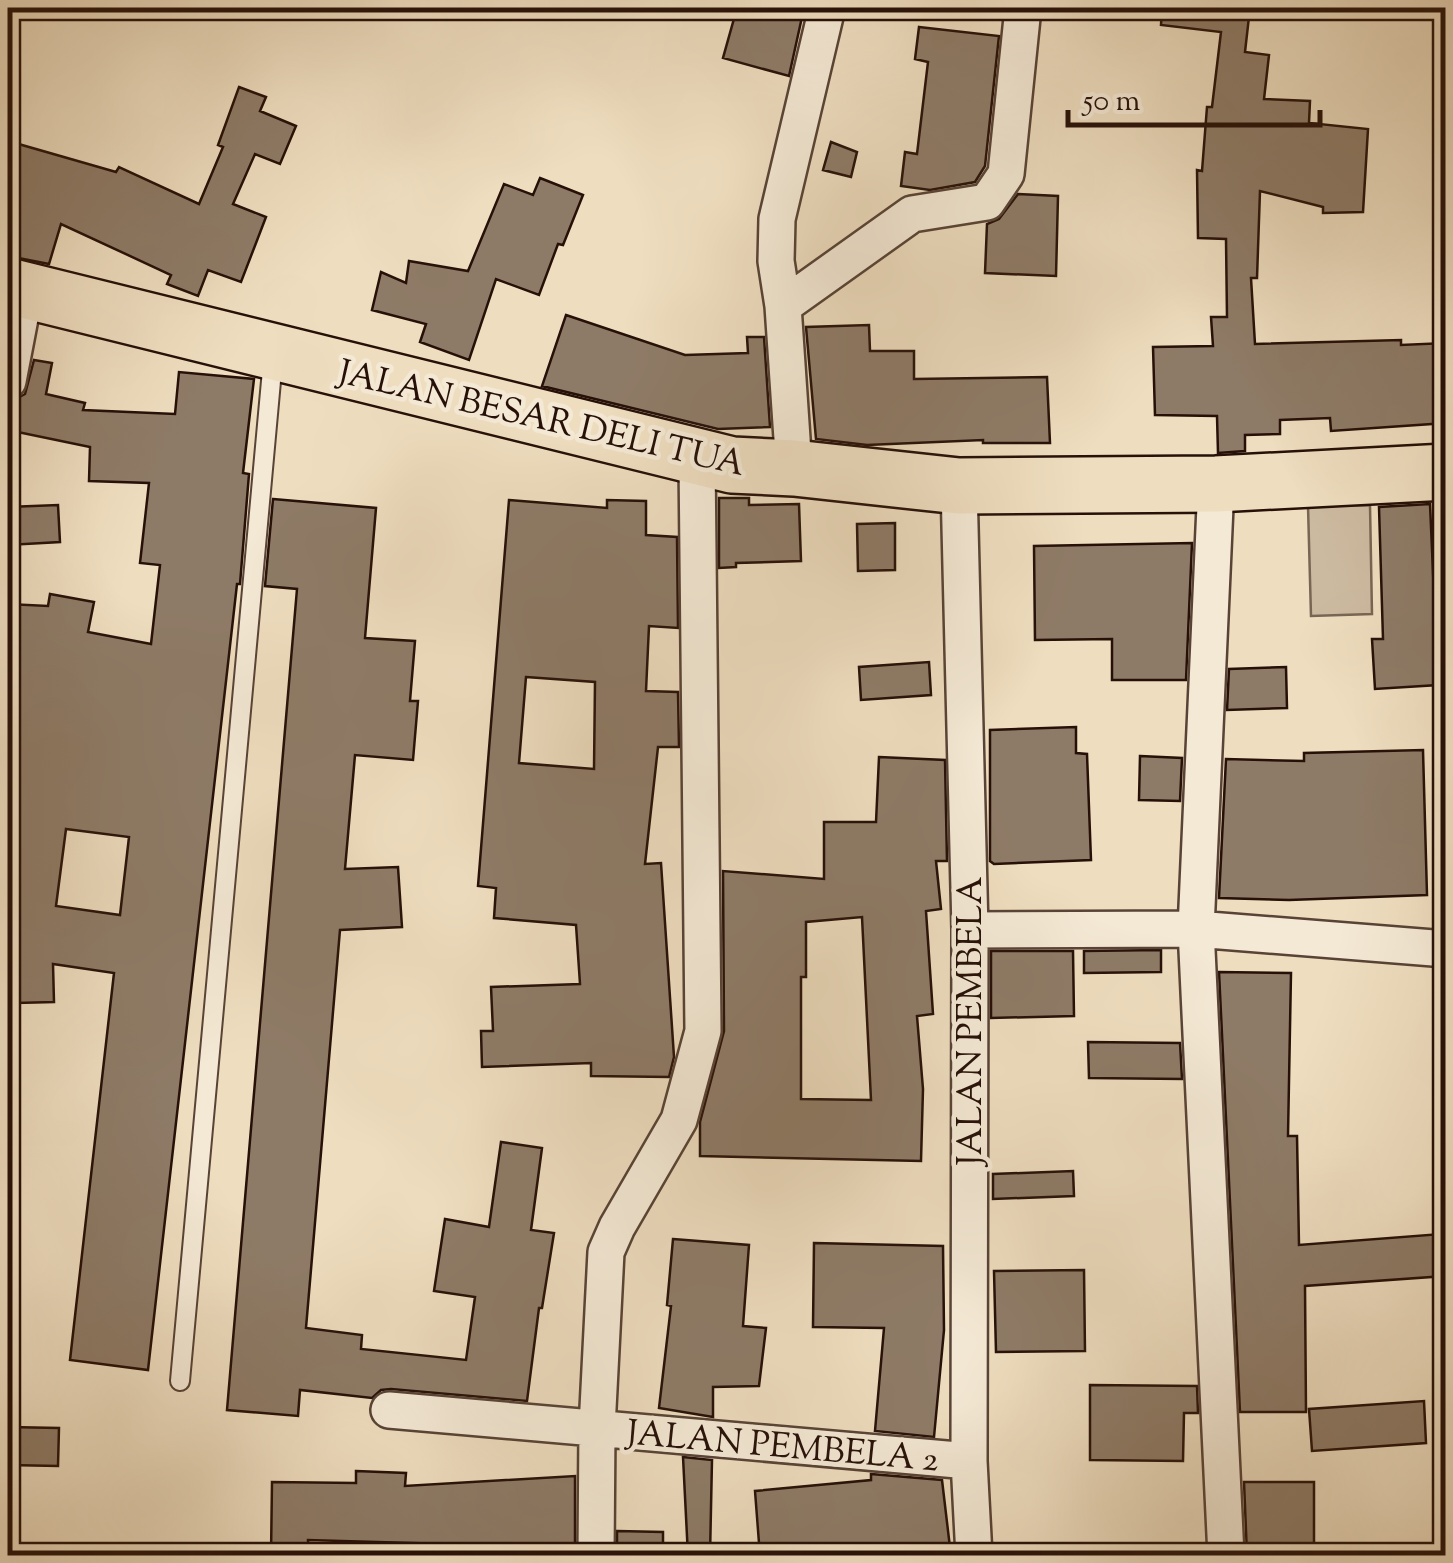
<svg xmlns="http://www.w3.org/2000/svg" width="1453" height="1563" font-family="'Sorts Mill Goudy',serif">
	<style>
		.green { fill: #ccbaa0; stroke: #796554; stroke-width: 2.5 }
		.building { fill: #8e7b67; stroke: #261008; stroke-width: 2.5; fill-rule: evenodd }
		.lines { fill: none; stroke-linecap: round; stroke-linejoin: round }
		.lane-casing { stroke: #584336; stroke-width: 22 }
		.street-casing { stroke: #584336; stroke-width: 40 }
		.primary-casing { stroke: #261008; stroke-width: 60 }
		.lane { stroke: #f4e9d5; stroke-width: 18 }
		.street { stroke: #f4e9d5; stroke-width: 35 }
		.primary { stroke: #eeddbf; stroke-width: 55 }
		.labels { text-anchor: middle; stroke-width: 9; stroke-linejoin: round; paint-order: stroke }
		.street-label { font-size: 35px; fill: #261008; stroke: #f4e9d5 }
	</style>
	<rect width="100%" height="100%" fill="#eeddbf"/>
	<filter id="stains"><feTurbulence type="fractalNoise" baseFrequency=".002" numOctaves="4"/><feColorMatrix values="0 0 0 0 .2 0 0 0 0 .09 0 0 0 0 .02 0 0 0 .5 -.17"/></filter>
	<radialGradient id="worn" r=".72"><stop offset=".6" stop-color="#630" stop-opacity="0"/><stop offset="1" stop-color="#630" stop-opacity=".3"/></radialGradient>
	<path class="green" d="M1370 505 1372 614 1311 616 1308 506Z"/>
	<path class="building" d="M737 8H804L789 76 723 58Z
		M1162 8H1250L1245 52 1269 55 1264 99 1310 101 1309 123 1368 129 1363 212 1323 213V207L1260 191 1257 278H1251L1255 344 1401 340V345L1446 343V423L1331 431 1330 418 1280 420V434L1245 435V451L1218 453 1217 416 1155 415 1153 347 1213 346 1211 317H1227L1226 239 1198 238 1197 170 1202 171 1207 107H1212L1221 32 1161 25Z
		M919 27 999 36 985 166 975 182 930 190 901 186 905 152 917 154 928 62 915 59Z
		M239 87 266 97 260 111 296 126 280 164 255 154 233 204 266 217 241 282 208 270 198 296 167 284 171 275 61 224 49 264 8 256V141L116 172 119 167 199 204 223 147 218 145Z
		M831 142 857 152 851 177 823 170Z
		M540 178 583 195 563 245 558 244 539 295 496 279 469 360 420 342 426 324 372 310 381 272 406 283 409 261 468 271 504 184 533 195Z
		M1018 194 1058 196 1056 276 985 273 987 224 999 219Z
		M566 315 685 355 748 353 747 337H764L770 427 718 429 542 386Z
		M869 325 870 351H914V379L1047 377 1050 443H983V440L867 445 816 439 806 327Z
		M34 360 52 363 46 394 85 403 83 410 175 414 179 372 254 379 243 473 249 474 240 584H237L148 1370 70 1360 114 973 53 964 54 1002 16 1003 11 884H8V604L48 606 50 594 94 602 88 632 151 644 160 565 140 563 149 483 89 481 90 447 8 430 12 401 25 394ZM66 829 129 837 120 915 56 906Z
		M719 498H749V505L799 504 801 561 736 563V567L719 568Z
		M273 499 376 508 365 638 415 641 410 701H418L413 760 355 755 345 869 398 867 402 927 340 930 306 1328 362 1335 361 1349 466 1360 475 1297 434 1291 445 1219 489 1227 501 1142 542 1148 531 1230 554 1233 542 1308H539L527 1401 391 1389 381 1390 372 1398 300 1390 298 1416 227 1410 297 589 265 586Z
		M509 500 607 508V500L646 501V535L677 537 678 628 649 626 646 691 678 692 679 747H658L645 864 661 863 674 1057 669 1077 591 1076V1063L482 1067 481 1031H493L491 987 580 984 576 925 494 918 496 888 478 886ZM526 677 595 682 594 769 519 763Z
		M1430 504 1438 685 1375 689 1372 639H1383L1379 507Z
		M58 505 60 542 8 545V507Z
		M895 523V570L858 571 857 524Z
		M1192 543 1186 680H1112V639L1035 640 1034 546Z
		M929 662 931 695 861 700 859 667Z
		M1286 667 1287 708 1227 710 1229 669Z
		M1076 727V753L1087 754 1091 860 994 864 990 861V730Z
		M1423 750 1427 895 1289 900 1219 898 1226 759 1304 761V753Z
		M1140 756 1182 758 1180 801 1139 800Z
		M879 757 945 760 947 861H936L941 909 926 911 933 1014 917 1016 923 1089 921 1161 700 1156V1122L724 1031 723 871 824 879V822H876ZM862 917 871 1100 801 1099V977H806V922Z
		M1161 950V972L1084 973V951Z
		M991 951H1073L1074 1016 991 1018Z
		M1219 972 1291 973 1288 1136H1297L1299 1245 1441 1234 1445 1276 1305 1286 1306 1412H1240Z
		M1088 1042 1180 1043 1182 1079 1089 1078Z
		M1073 1171 1074 1196 993 1199V1174Z
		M673 1239 749 1245 743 1326 766 1328 759 1386 713 1387V1417L659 1408 671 1306 667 1305Z
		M814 1243 943 1246 944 1330 934 1437 875 1431 884 1328 813 1327Z
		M1084 1270 1085 1351 996 1352 994 1271Z
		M1090 1385 1197 1386 1198 1413H1184L1183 1461 1090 1460Z
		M1424 1401 1426 1443 1312 1451 1309 1409Z
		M8 1427 59 1428 58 1466 8 1465Z
		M683 1457 712 1460 710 1556H688Z
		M356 1471 406 1473 405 1486 575 1476V1556H447L446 1544 308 1540V1555H271L272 1482 356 1483Z
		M871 1474 942 1480 951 1556H760L755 1491 871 1480Z
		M1244 1482H1314V1555H1247Z
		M617 1531 663 1532V1556H617Z"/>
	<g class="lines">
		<defs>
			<path id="lane" d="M180 1381 273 359"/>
			<path id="street" d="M783 306 912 214 987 202 1006 174 1023 8
				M8 381 25 292
				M794 468 783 306 776 261 777 219 827 8
				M1216 484 1196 929 1226 1556
				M959 486 970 930 969 1461 974 1556
				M970 930 1196 929 1446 949
				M389 1410 969 1461
				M596 1556 597 1428 606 1252 617 1227 679 1120 703 1031 697 459"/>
			<path id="primary" d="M8 286 732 465 794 468 959 486 1216 484 1446 472"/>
		</defs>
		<use href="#lane" class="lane-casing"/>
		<use href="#street" class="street-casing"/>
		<use href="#primary" class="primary-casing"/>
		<use href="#lane" class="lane"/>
		<use href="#street" class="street"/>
		<use href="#primary" class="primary"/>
	</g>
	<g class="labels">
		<g class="street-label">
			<text transform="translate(542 417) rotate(13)" y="12">JALAN BESAR DELI TUA</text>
			<text transform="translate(969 1021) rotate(-90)" y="12">JALAN PEMBELA</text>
			<text transform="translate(783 1445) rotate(5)" y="12">JALAN PEMBELA 2</text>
		</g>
	</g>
	<rect width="1453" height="1563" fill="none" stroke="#eeddbf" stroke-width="40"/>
	<rect x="10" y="10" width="1433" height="1543" fill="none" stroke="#261008" stroke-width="5"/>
	<rect x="20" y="20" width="1413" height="1523" fill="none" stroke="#261008" stroke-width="2.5"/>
	<path d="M1068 110v15h252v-15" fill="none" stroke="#261008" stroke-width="5"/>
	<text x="1083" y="110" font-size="30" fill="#261008" stroke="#f4e9d5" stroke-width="8" paint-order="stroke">50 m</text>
	<rect width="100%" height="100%" filter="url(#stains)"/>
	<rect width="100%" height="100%" fill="url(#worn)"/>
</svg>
